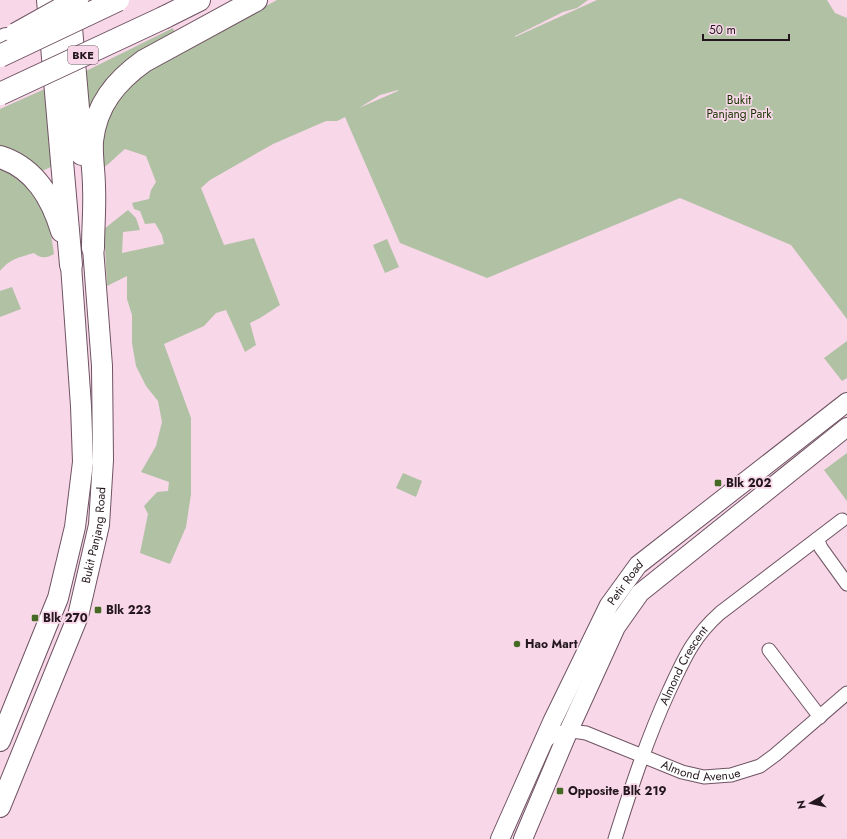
<svg xmlns="http://www.w3.org/2000/svg" width="847" height="839" font-family="Jost,sans-serif">
	<style>
		.green { fill: #b0c1a4; fill-rule: evenodd }
		.lines { fill: none; stroke-linecap: round; stroke-linejoin: round }
		.street-casing { stroke: #6f5362; stroke-width: 15 }
		.secondary-casing { stroke: #6f5362; stroke-width: 20 }
		.primary-casing { stroke: #6f5362; stroke-width: 22 }
		.highway-casing { stroke: #6f5362; stroke-width: 24 }
		.street { stroke: #fff; stroke-width: 13 }
		.secondary { stroke: #fff; stroke-width: 18 }
		.primary { stroke: #fff; stroke-width: 20 }
		.highway { stroke: #fff; stroke-width: 22 }
		.highway-bridge-casing { stroke: #6f5362; stroke-width: 24; stroke-linecap: butt }
		.highway-bridge { stroke: #fff; stroke-width: 22 }
		.poi-dot { fill: #456a24; stroke: #f7d7e8; stroke-width: 1.5 }
		.labels { text-anchor: middle; stroke-width: 3.5; stroke-linejoin: round; paint-order: stroke }
		.shield { fill: #f7d7e8; stroke: #63515a; stroke-width: 1 }
		.shield-label { font-size: 11px; font-weight: bold; fill: #23171d }
		.park-label { font-size: 12px; fill: #193300; stroke: #f7d7e8 }
		.poi-label { font-size: 12px; font-weight: bold; fill: #23171d; stroke: #f7d7e8; text-anchor: start }
		.street-label { font-size: 12px; fill: #23171d; stroke: #f7d7e8 }
	</style>
	<rect width="100%" height="100%" fill="#f7d7e8"/>
	<path class="green" d="M277 0H588L577 8 563 12 515 36V37L597 0H827L835 13 847 18V319L791 245 680 198 487 278 400 243 345 117 337 121H326L273 144 210 180 201 188 224 245 254 238 280 305 260 318 250 323 256 345 245 352 226 310 216 313 204 326 164 344 191 418V494L186 527 170 564 140 553 148 514 144 506 157 492 168 491 169 482 141 472 156 446 162 422 158 401 146 386 136 366 132 343V315L127 299V276L107 286 104 229 128 210 136 218 140 230 123 232 122 253 164 244 162 235 155 223 145 224 140 211 134 209 132 203 149 199 151 190 156 182 146 156 125 149C116 156 110 164 99 171L101 123 127 81ZM398 90V91L359 108 380 95Z
		M173 28 175 34 94 110 87 111 84 72Z
		M47 88 55 165 38 173 0 150V109Z
		M0 165C7 169 17 172 22 178 42 199 51 227 54 254 47 258 41 259 34 253 18 258 11 258 0 271Z
		M387 239 399 267 385 273 373 245Z
		M12 287 21 309 0 317V291Z
		M847 341V378L842 381 824 358Z
		M847 453V501L824 470Z
		M403 473 422 481 416 497 396 488Z"/>
	<g class="lines">
		<defs>
			<g id="street">
				<path d="M817 539 821 548 847 584"/>
				<path d="M769 650 820 717"/>
				<path id="s1" d="M543 744C556 730 568 730 586 733L682 772 704 777 731 775 760 766 775 755 847 693"/>
				<path id="s2" d="M615 839C631 788 647 739 669 691 684 659 693 637 720 613L842 520"/>
			</g>
			<g id="secondary">
				<path id="s3" d="M500 839 552 722 609 605 638 565 847 402"/>
				<path d="M523 839 569 730 616 627 640 593 847 427"/>
			</g>
			<g id="primary">
				<path d="M0 741 58 598 75 527 83 462 81 406 71 265"/>
				<path id="s4" d="M0 807 78 616 99 525 103 460 102 366 93 248"/>
			</g>
			<path id="highway" d="M48 0 71 265
				M69 5 82 154
				M165 17 199 0
				M0 43 6 39
				M0 157C35 168 52 198 62 231
				M93 248C93 228 95 207 94 187 94 172 91 156 92 141 96 105 116 81 144 61L256 0"/>
		</defs>
		<use href="#street" class="street-casing"/>
		<use href="#secondary" class="secondary-casing"/>
		<use href="#primary" class="primary-casing"/>
		<use href="#highway" class="highway-casing"/>
		<use href="#street" class="street"/>
		<use href="#secondary" class="secondary"/>
		<use href="#primary" class="primary"/>
		<use href="#highway" class="highway"/>
		<defs>
			<path id="highway-bridge" d="M16 34 77 0
				M0 56 118 0
				M0 94 165 17"/>
		</defs>
		<use href="#highway-bridge" class="highway-bridge-casing"/>
		<use href="#highway-bridge" class="highway-bridge"/>
	</g>
	<g class="poi-dot">
		<rect x="714" y="479" width="8" height="8" rx="2"/>
		<rect x="94" y="606" width="8" height="8" rx="2"/>
		<rect x="31" y="614" width="8" height="8" rx="2"/>
		<circle cx="517" cy="644" r="4"/>
		<rect x="556" y="787" width="8" height="8" rx="2"/>
	</g>
	<g class="labels">
		<rect class="shield" x="68" y="46" width="30" height="18" rx="3"/>
		<g class="shield-label">
			<text x="83" y="59">BKE</text>
		</g>
		<g class="park-label">
			<text x="739" y="104">Bukit<tspan x="739" dy="14">Panjang Park</tspan></text>
		</g>
		<g class="poi-label">
			<text x="726" y="487">Blk 202</text>
			<text x="106" y="614">Blk 223</text>
			<text x="43" y="622">Blk 270</text>
			<text x="525" y="648">Hao Mart</text>
			<text x="568" y="795">Opposite Blk 219</text>
		</g>
		<g class="street-label">
			<text dy="4" stroke="none"><textPath href="#s4" startOffset="289">Bukit Panjang Road</textPath></text>
			<text dy="4" stroke="none"><textPath href="#s3" startOffset="286">Petir Road</textPath></text>
			<text dy="4" stroke="none"><textPath href="#s2" startOffset="187">Almond Crescent</textPath></text>
			<text dy="4" stroke="none"><textPath href="#s1" startOffset="169">Almond Avenue</textPath></text>
		</g>
	</g>
	<g transform="translate(811 803) rotate(261)" stroke="#f7d7e8" stroke-width="3" paint-order="stroke">
	<path d="M0-3L7 15L0 10L-7 15Z" fill="#23171d"/>
	<text y="-6" font-size="11" font-weight="bold" text-anchor="middle" fill="#23171d">N</text>
	</g>
	<path d="M703 34v6h86v-6" fill="none" stroke="#23171d" stroke-width="2"/>
	<text x="709" y="34" font-size="12" fill="#23171d" stroke="#f7d7e8" stroke-width="3" paint-order="stroke">50 m</text>
</svg>
